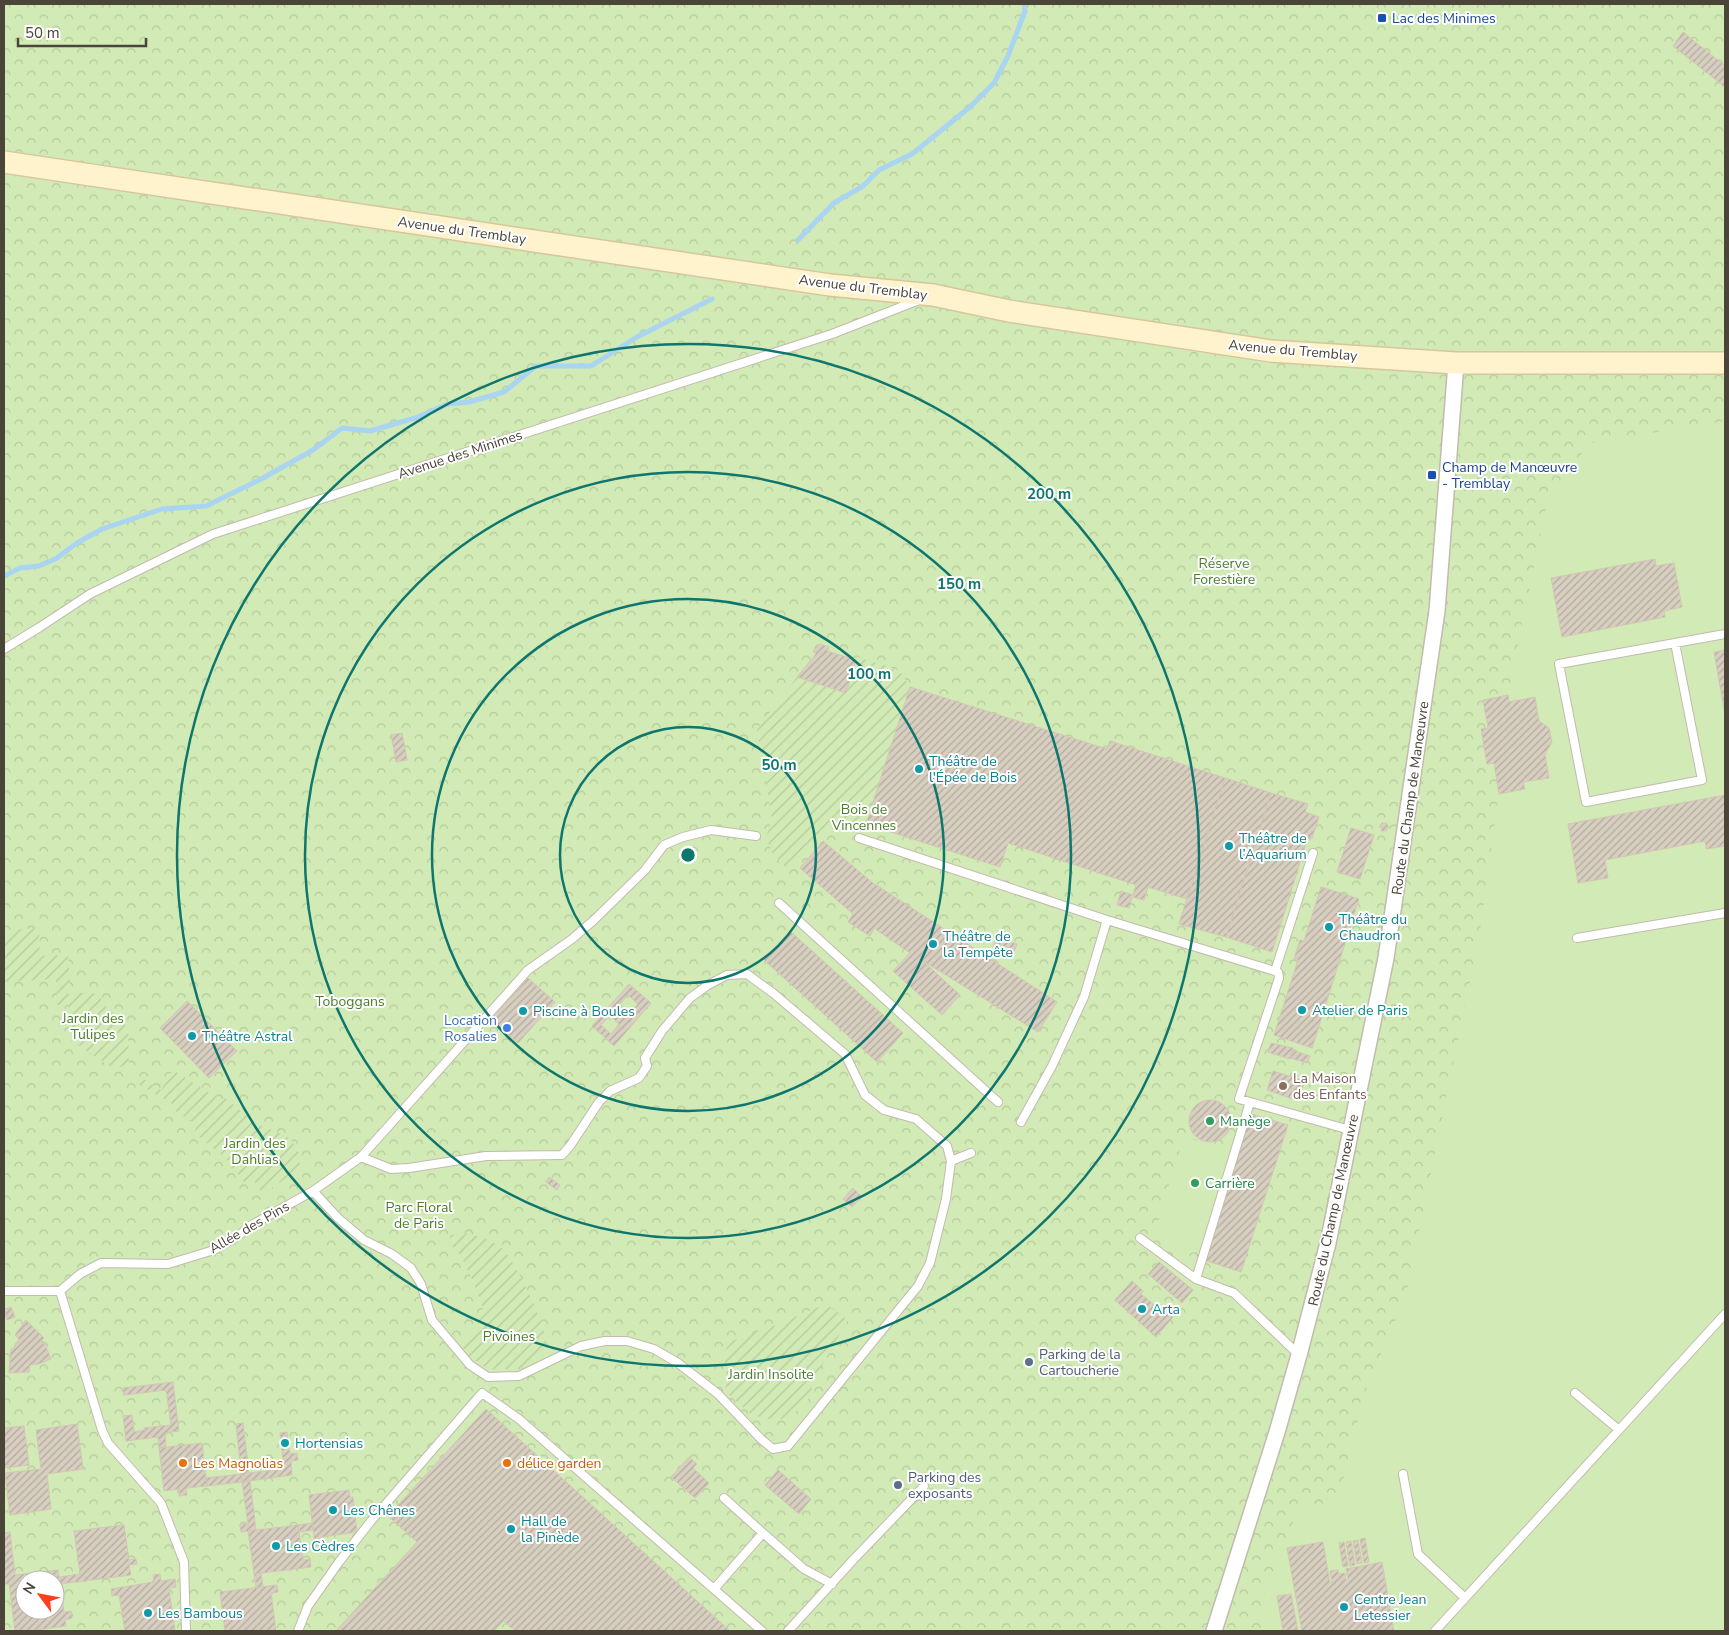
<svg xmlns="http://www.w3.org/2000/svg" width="1729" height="1635" font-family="'Nunito Sans',sans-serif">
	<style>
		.forest { fill: url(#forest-crowns); fill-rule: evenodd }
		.garden { fill: url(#garden-furrows) }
		.pitch { fill: #d2eab5 }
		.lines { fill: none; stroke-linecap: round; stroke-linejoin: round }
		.stream { stroke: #a9d4f2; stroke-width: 5 }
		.building { fill: url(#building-hatch); stroke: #d3c7b4; fill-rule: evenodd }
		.service-casing { stroke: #c2bbae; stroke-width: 10 }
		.minor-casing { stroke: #c2bbae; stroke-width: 18 }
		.secondary-casing { stroke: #d6c79b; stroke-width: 24 }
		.service { stroke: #fff; stroke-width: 8 }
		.minor { stroke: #fff; stroke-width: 15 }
		.secondary { stroke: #fff3cd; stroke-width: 21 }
		.ring { fill: none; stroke: #0f766e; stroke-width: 2.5 }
		.transit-dot { fill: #1a4fb4; stroke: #fff; stroke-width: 2 }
		.culture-dot { fill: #0f9aa8; stroke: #fff; stroke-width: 2 }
		.shop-dot { fill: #3f7fe0; stroke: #fff; stroke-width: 2 }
		.education-dot { fill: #8d6e63; stroke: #fff; stroke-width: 2 }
		.leisure-dot { fill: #2e9e5b; stroke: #fff; stroke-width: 2 }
		.service-dot { fill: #5c6f8a; stroke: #fff; stroke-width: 2 }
		.food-dot { fill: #e8710a; stroke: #fff; stroke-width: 2 }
		.labels { text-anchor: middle; stroke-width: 4; stroke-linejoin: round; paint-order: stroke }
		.transit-label { font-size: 14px; fill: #164399; stroke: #fff; text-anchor: start }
		.street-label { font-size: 14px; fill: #4b4439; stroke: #fff }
		.park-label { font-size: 14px; fill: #4a7f2a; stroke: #fff }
		.culture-label { font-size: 14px; fill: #0d838f; stroke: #fff; text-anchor: start }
		.shop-label { font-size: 14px; fill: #366cbe; stroke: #fff; text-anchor: end }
		.education-label { font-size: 14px; fill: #785e54; stroke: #fff; text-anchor: start }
		.leisure-label { font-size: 14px; fill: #27864d; stroke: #fff; text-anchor: start }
		.service-label { font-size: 14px; fill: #4e5e75; stroke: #fff; text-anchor: start }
		.food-label { font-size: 14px; fill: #c56008; stroke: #fff; text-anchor: start }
		.centre { fill: #0f766e; stroke: #fff; stroke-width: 2.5 }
		.ring-label { font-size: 15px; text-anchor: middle; font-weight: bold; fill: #0f766e; stroke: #fff; stroke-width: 4; stroke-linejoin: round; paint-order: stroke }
	</style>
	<defs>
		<pattern id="forest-crowns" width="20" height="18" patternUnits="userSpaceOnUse" patternTransform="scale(1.25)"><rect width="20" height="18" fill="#d2eab5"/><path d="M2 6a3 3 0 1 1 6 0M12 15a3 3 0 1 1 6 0" fill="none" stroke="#b6ca9c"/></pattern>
		<pattern id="garden-furrows" width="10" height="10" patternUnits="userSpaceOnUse" patternTransform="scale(1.25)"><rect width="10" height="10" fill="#d2eab5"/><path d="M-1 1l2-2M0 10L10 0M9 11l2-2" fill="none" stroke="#b6ca9c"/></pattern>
		<pattern id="building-hatch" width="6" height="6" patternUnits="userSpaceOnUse" patternTransform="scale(1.25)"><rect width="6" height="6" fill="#d8cfc1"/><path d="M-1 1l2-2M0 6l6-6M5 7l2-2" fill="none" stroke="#b1aa9e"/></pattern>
	</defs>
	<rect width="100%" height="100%" fill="#f6f3ec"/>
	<path class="forest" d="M4 4H1725V1631H4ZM25 1580H55V1610H25Z"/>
	<path class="garden" d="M857 657 899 670 910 687 866 824 822 830 787 869 772 852 766 838 772 819 757 729 797 677 846 693Z
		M39 928 40 956 68 955 70 980 68 994 101 993V1001L128 1028 129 1066 116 1067 108 1065 69 1039 68 1005H57L56 979 4 982V936L9 930Z
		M173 1070 222 1101 225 1098 256 1123 290 1138 300 1155 296 1158 302 1167 263 1194 251 1177 244 1182 241 1179 235 1169 230 1168 231 1163 194 1132 198 1125 172 1109 174 1105 138 1084 142 1078 161 1090Z
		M465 1233C480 1237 496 1240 506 1253 516 1264 547 1328 546 1342 546 1347 543 1353 542 1357L520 1369H488L467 1355 461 1344 476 1328 483 1308 473 1281 461 1256 449 1242 451 1235Z
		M826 1304 848 1320 815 1378 807 1403 787 1418 773 1420 752 1415 725 1391 727 1380 724 1352 732 1341 774 1326Z"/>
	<path class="pitch" d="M1725 421V1631H1265L1263 1597 1275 1566 1277 1543 1294 1538 1292 1509 1338 1501 1366 1389 1406 1295 1479 938 1499 794 1494 764H1487L1481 729 1487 727 1483 700 1508 695 1548 497 1590 443Z
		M1184 1137 1232 1151 1200 1251 1186 1254C1167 1243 1156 1240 1159 1216Z"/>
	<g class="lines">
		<path class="stream" d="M798 240 834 203 863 186 879 170 912 154 970 107 994 83 1008 56 1025 11 1024 4
			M4 576 20 568 39 566 57 558 77 543 102 529 162 509 206 506 263 478 313 450 342 428 370 431 415 418 448 404 469 402 504 392 536 366H591L637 337 712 299"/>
	</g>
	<path class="building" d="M1683 32 1725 66V87L1673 46Z
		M1655 559 1656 566 1674 563 1682 607 1664 611 1665 617 1562 637 1551 578Z
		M820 644 829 647 827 651 856 660 846 693 797 677 816 654 813 651Z
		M1725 650V715L1714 652Z
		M910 687 1107 749 1110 741 1225 778 1187 899 1148 887 1144 900 1132 897 1129 908 1117 905 1121 891 1133 895 1136 885 1008 843 1000 867 866 824Z
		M1508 695 1509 702 1535 697 1539 721 1549 728 1552 742 1545 754 1549 778 1523 782 1525 789 1499 794 1494 763 1487 764 1481 729 1488 728 1483 700Z
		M402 733 407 760 396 762 391 735Z
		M1225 778 1271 793 1226 937 1179 924Z
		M1271 793 1308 804 1305 812 1319 817 1312 838 1308 837 1272 952 1226 937Z
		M1725 795V846L1706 849 1705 841 1605 860 1608 878 1578 883 1568 824Z
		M1382 823H1386L1389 827 1386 831H1381L1382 828 1379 827Z
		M1351 828 1374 835 1360 879 1337 872Z
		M823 841 873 883 1057 1002 1038 1032 923 961 960 995 942 1015 893 971 910 953 874 928 870 936 848 922 853 914 800 868Z
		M1321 887 1359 899 1312 1048 1274 1035 1298 960 1294 959 1300 940 1304 941Z
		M790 931 903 1033 877 1062 764 960Z
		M996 937 1017 944 1013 955 993 948Z
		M528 978 555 1002 518 1043 491 1019Z
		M629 984 651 1003 614 1046 592 1026ZM628 995 638 1004 626 1017 616 1008ZM610 1016 619 1024 611 1034 601 1025Z
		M187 1001 237 1051 209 1078 160 1028Z
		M1271 1043 1293 1048 1290 1059 1268 1052Z
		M1292 1050 1310 1056 1307 1063 1290 1058Z
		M1273 1071 1302 1080 1296 1100 1267 1090Z
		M1189 1121a21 21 0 1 1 42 0a21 21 0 1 1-42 0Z
		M1251 1114 1288 1125 1241 1272 1204 1260Z
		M549 1177 560 1185 557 1190 546 1182Z
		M853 1188 862 1197 852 1207 843 1199Z
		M1159 1262 1193 1290 1182 1303 1148 1274Z
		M1132 1281 1143 1291 1141 1294 1160 1310 1161 1309 1173 1317 1156 1337 1115 1300Z
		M11 1307 15 1317 7 1320 4 1310Z
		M26 1320 44 1338 42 1340 43 1344H45L51 1359 36 1365 35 1364 30 1365 29 1372 9 1373 11 1349H13L19 1339 15 1335Z
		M173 1382 179 1431 165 1433 166 1447 159 1448 158 1437 126 1441 123 1416 132 1415 134 1432 145 1430 144 1428 171 1425 166 1390 124 1395 123 1388Z
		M486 1409 730 1631H515L504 1621 494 1631H336L417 1542 388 1516Z
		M243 1423 249 1473 284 1469 280 1433 287 1432 290 1454 297 1453 298 1460 291 1461 292 1475 242 1482 236 1424Z
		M77 1424 83 1469 47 1474 51 1509 10 1515 5 1473 41 1469 36 1430Z
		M24 1426 29 1465 4 1468V1428Z
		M202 1443 207 1486 186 1488 187 1495 179 1496V1489L164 1491 159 1448Z
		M689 1457 697 1464 693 1468 709 1483 695 1498 671 1477Z
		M778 1470 811 1499 799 1514 765 1485Z
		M242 1474V1482L207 1486 206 1478Z
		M250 1480 256 1530 241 1532 240 1524H248L242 1482Z
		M349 1490 350 1497H353L357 1532 322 1537 323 1544 315 1545 309 1495Z
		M312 1523 313 1530 300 1532 298 1525Z
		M124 1525 129 1560 136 1559 137 1564 129 1565 131 1575 60 1584 64 1612 71 1611 72 1618 65 1620 66 1626 30 1631H15L9 1584H4V1533L10 1532 15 1575 58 1570 59 1577 80 1574 74 1531ZM25 1580H55V1610H25Z
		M298 1525 303 1560 310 1559 311 1567 254 1574 248 1531Z
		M1365 1538 1369 1562 1364 1563 1360 1539Z
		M1358 1540 1362 1563 1357 1564 1353 1541Z
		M1351 1541 1355 1565 1350 1566 1346 1542Z
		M1323 1542 1330 1583 1332 1582 1330 1571 1338 1570 1339 1574 1345 1573 1346 1580 1348 1579 1346 1569 1382 1562 1394 1631H1302L1287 1548Z
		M1344 1542 1348 1566 1343 1567 1339 1543Z
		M261 1573 263 1587 256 1588 254 1574Z
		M160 1574 161 1581 175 1579 176 1587 169 1588 175 1630 125 1631 119 1595 112 1596 111 1589 154 1582 153 1575Z
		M277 1585 278 1592 271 1593 276 1631H225L220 1592Z
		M1291 1594 1298 1631H1283L1277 1596Z"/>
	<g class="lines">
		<defs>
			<path id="service" d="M1675 643 1702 780 1586 802 1559 664 1725 634
				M4 649 40 627 90 594 213 534 832 334 919 300
				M859 838 1107 920 1278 972 1279 978 1239 1099 1350 1130
				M779 903 998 1102
				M1577 938 1725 913
				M1275 971 1313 853
				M1021 1122 1052 1066 1084 997 1107 920
				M951 1161 971 1153
				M313 1191 338 1218 364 1240 392 1254 411 1268 421 1284 432 1320 470 1365 488 1377 519 1376 581 1346 605 1341H627L654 1349 678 1363 718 1394 761 1439 773 1449 788 1446 918 1286 930 1263 946 1199 951 1161 947 1146 916 1119 884 1110 865 1095 845 1054 773 993 747 974 727 975 708 985 690 998 662 1031 645 1058 647 1066 639 1078 610 1091 599 1102 570 1146 562 1155 486 1156 409 1168 391 1169 361 1157
				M1140 1238 1196 1279 1234 1293 1299 1355
				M1196 1279 1250 1102
				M4 1291H60L80 1274 101 1263 168 1264 214 1250 238 1236 250 1226 313 1191 361 1157 528 970 572 939 594 920 645 870 664 845 683 837 711 830 756 836
				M60 1291 102 1430 108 1443 161 1503 184 1562 186 1631
				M1575 1393 1619 1430
				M1403 1474 1418 1554 1465 1598
				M763 1533 804 1569 832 1584
				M714 1589 763 1533 724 1498
				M298 1631 308 1606 339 1562 371 1521 482 1393 519 1419 762 1631
				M788 1631 854 1559 924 1486
				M1435 1631 1725 1314"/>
			<path id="minor" d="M1214 1631 1277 1432 1299 1355 1328 1243 1386 958 1437 611 1456 363"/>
			<path id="secondary" d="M4 162 830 285 933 295 1009 311 1271 351 1456 363H1725"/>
		</defs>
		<use href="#service" class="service-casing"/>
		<use href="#minor" class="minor-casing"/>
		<use href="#secondary" class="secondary-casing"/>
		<use href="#service" class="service"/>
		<use href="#minor" class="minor"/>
		<use href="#secondary" class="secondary"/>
	</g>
	<g class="ring">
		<circle cx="688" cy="855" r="128"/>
		<circle cx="688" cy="855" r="256"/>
		<circle cx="688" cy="855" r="383"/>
		<circle cx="688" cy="855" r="511"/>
	</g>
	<g class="transit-dot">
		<rect x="1377" y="13" width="10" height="10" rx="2.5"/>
		<rect x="1427" y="470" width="10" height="10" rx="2.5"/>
	</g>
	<g class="culture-dot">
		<circle cx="919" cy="769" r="5"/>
		<circle cx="1229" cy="846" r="5"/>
		<circle cx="1329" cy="927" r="5"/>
		<circle cx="933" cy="944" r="5"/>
		<circle cx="1302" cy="1010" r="5"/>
		<circle cx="523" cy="1011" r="5"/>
		<circle cx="192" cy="1036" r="5"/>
		<circle cx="1142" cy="1309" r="5"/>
		<circle cx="285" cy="1443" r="5"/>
		<circle cx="333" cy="1510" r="5"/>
		<circle cx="511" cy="1529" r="5"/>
		<circle cx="276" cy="1546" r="5"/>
		<circle cx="1344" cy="1607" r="5"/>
		<circle cx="148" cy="1613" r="5"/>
	</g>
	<circle class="shop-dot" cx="507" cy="1028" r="5"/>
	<circle class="education-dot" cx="1283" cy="1086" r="5"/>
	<g class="leisure-dot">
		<circle cx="1210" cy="1121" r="5"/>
		<circle cx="1195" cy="1183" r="5"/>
	</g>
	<g class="service-dot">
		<circle cx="1029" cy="1362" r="5"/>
		<circle cx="898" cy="1485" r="5"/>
	</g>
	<g class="food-dot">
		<circle cx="183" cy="1463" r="5"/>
		<circle cx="507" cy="1463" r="5"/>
	</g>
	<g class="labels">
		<g class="transit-label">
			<text x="1392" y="23">Lac des Minimes</text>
			<text x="1442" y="472">Champ de Manœuvre<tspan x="1442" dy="16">- Tremblay</tspan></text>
		</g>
		<g class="street-label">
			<text transform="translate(462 230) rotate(8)" y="5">Avenue du Tremblay</text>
			<text transform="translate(863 287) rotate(7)" y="5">Avenue du Tremblay</text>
			<text transform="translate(1293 350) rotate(5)" y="5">Avenue du Tremblay</text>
			<text transform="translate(460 454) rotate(-18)" y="5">Avenue des Minimes</text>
			<text transform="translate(1410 798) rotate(-82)" y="5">Route du Champ de Manœuvre</text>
			<text transform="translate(1333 1210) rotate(-78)" y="5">Route du Champ de Manœuvre</text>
			<text transform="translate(249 1227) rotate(-30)" y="5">Allée des Pins</text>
		</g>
		<g class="park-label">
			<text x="1224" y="568">Réserve<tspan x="1224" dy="16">Forestière</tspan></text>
			<text x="864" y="814">Bois de<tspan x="864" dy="16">Vincennes</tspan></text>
			<text x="350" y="1006">Toboggans</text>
			<text x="93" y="1023">Jardin des<tspan x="93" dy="16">Tulipes</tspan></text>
			<text x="255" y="1148">Jardin des<tspan x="255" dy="16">Dahlias</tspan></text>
			<text x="419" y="1212">Parc Floral<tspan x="419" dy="16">de Paris</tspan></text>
			<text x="509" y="1341">Pivoines</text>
			<text x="771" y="1379">Jardin Insolite</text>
		</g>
		<g class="culture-label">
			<text x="929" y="766">Théâtre de<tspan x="929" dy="16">l'Épée de Bois</tspan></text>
			<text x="1239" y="843">Théâtre de<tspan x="1239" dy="16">l’Aquarium</tspan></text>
			<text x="1339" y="924">Théâtre du<tspan x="1339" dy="16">Chaudron</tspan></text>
			<text x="943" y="941">Théâtre de<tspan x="943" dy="16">la Tempête</tspan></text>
			<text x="1312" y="1015">Atelier de Paris</text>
			<text x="533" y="1016">Piscine à Boules</text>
			<text x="202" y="1041">Théâtre Astral</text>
			<text x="1152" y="1314">Arta</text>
			<text x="295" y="1448">Hortensias</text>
			<text x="343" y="1515">Les Chênes</text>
			<text x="521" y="1526">Hall de<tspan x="521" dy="16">la Pinède</tspan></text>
			<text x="286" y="1551">Les Cèdres</text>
			<text x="1354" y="1604">Centre Jean<tspan x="1354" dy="16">Letessier</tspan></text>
			<text x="158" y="1618">Les Bambous</text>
		</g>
		<g class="shop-label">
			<text x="497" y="1025">Location<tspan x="497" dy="16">Rosalies</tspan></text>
		</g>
		<g class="education-label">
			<text x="1293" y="1083">La Maison<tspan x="1293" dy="16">des Enfants</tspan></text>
		</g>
		<g class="leisure-label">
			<text x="1220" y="1126">Manège</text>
			<text x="1205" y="1188">Carrière</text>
		</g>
		<g class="service-label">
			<text x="1039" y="1359">Parking de la<tspan x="1039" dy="16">Cartoucherie</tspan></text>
			<text x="908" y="1482">Parking des<tspan x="908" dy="16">exposants</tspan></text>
		</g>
		<g class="food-label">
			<text x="193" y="1468">Les Magnolias</text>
			<text x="517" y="1468">délice garden</text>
		</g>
	</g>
	<circle cx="688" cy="855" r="8" class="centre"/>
	<g class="ring-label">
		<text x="1049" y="499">200 m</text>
		<text x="959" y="589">150 m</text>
		<text x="869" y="679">100 m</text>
		<text x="779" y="770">50 m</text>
	</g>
	<rect width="1729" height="1635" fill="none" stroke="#4b4439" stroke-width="10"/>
	<g transform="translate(40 1595) rotate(302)"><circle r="24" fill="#ffffff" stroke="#b7b4b0"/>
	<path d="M0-4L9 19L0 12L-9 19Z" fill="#fc3f1d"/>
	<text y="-8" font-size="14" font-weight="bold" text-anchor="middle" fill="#4b4439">N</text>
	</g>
	<path d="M18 38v8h128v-8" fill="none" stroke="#4b4439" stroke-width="2.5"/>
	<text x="25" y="38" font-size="15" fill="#4b4439" stroke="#ffffff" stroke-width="4" paint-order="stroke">50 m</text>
</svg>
